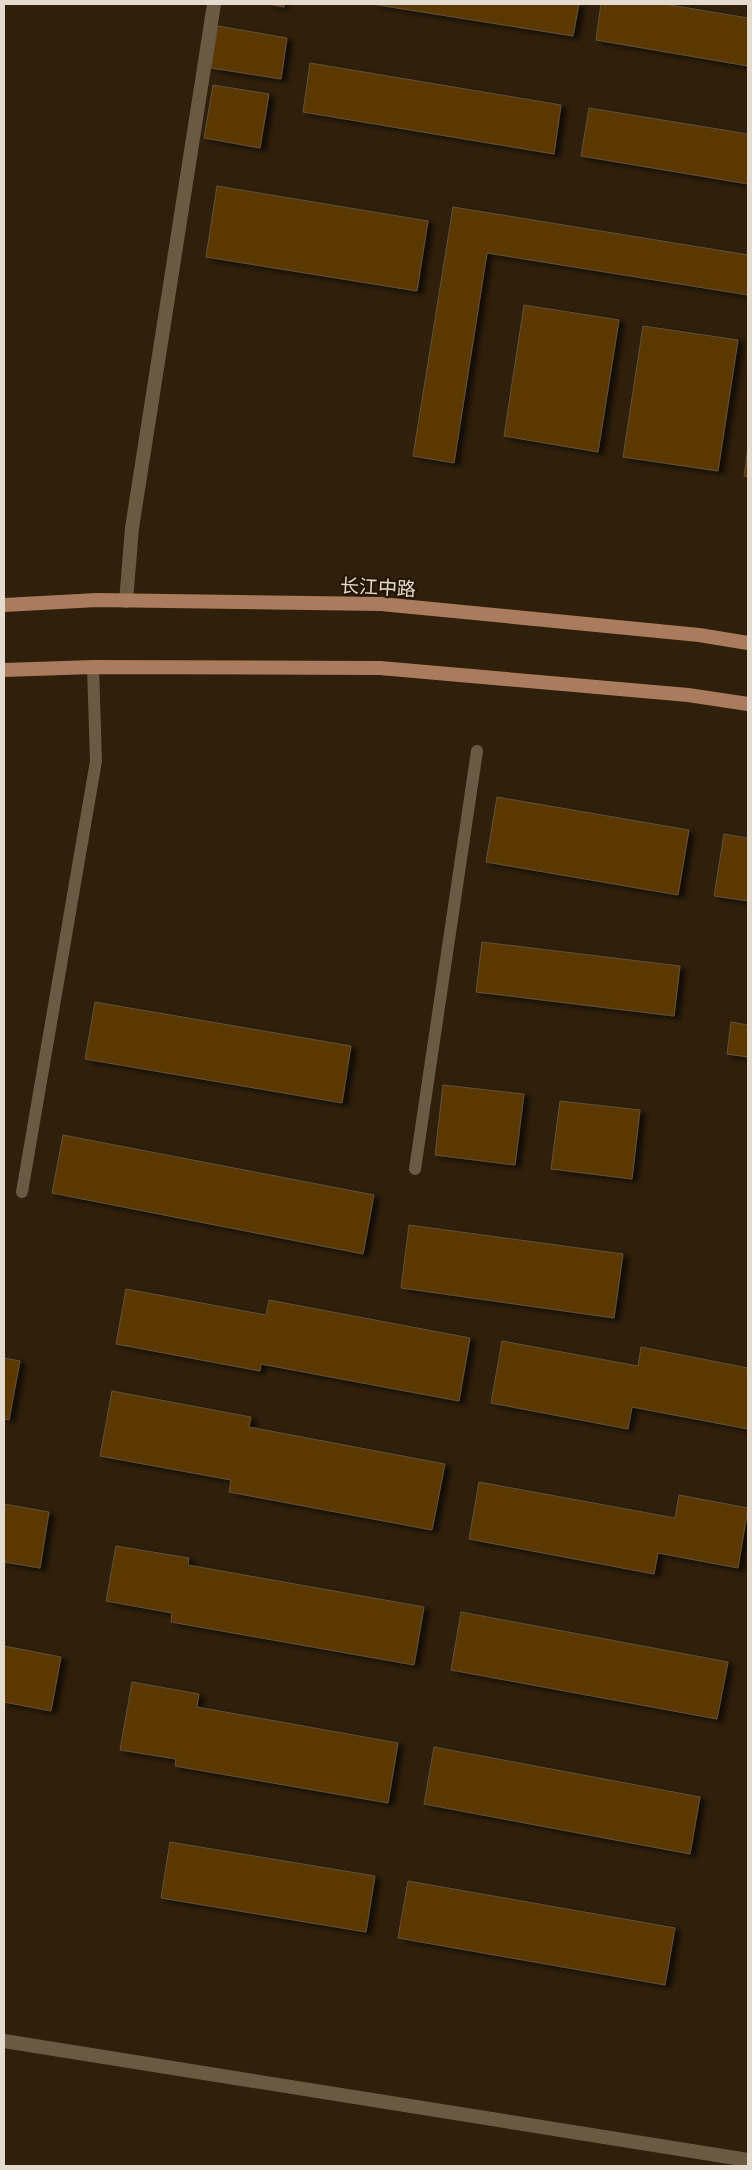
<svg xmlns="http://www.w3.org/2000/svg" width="752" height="2170" font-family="Commissioner,'Noto Sans SC',sans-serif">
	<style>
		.building { fill: #5a3800; stroke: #62513b; filter: url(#shadow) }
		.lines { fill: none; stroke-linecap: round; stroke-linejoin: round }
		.service { stroke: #6a5943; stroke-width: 12 }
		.minor { stroke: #6a5943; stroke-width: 14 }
		.primary { stroke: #aa7b5c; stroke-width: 14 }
		.labels { text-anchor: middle; stroke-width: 4.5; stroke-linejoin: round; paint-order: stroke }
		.street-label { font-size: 19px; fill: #e5dace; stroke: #251603 }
	</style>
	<defs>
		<filter id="shadow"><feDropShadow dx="5.5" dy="3" stdDeviation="2.5" flood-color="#0009"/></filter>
	</defs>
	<rect width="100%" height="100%" fill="#2f1f0b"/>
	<path class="building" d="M267 4H284V7Z
		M372 4H579L573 36Z
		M601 4H664L748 18V66L596 40Z
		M218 26 287 38 281 79 211 68Z
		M310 63 561 105 554 154 303 112Z
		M213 85 269 94 260 148 204 138Z
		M589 108 748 134V184L581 156Z
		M217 186 428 221 417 291 206 257Z
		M453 207 748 255V295L487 253 454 463 413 456Z
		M524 305 619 320 598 452 504 436Z
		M643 326 738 340 718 471 623 457Z
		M748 448V477L744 476Z
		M497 797 689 830 678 895 486 862Z
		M724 834 748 838V901L714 896Z
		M482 942 680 966 674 1016 476 992Z
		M95 1002 351 1046 342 1103 85 1059Z
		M731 1022 748 1025V1057L727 1054Z
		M443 1085 524 1094 515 1165 435 1155Z
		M560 1101 640 1110 632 1179 551 1169Z
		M63 1135 374 1195 363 1254 52 1193Z
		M409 1225 623 1254 614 1318 401 1288Z
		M126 1289 266 1315 269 1300 470 1338 459 1401 261 1364 260 1371 116 1344Z
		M502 1341 638 1366 641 1347 748 1368V1429L632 1407 628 1429 491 1403Z
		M4 1358 20 1361 9 1420 4 1419Z
		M112 1391 251 1417 249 1427 445 1464 432 1530 229 1492 231 1480 100 1456Z
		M479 1482 675 1518 679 1495 748 1508 738 1568 658 1553 654 1574 469 1539Z
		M4 1504 49 1512 40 1568 4 1562Z
		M116 1546 189 1558 188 1565 424 1607 414 1665 171 1622 172 1613 106 1601Z
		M461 1612 728 1662 717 1719 451 1670Z
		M4 1646 61 1657 51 1711 4 1702Z
		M132 1682 199 1694 197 1707 398 1743 388 1803 175 1766 176 1759 120 1750Z
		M434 1747 700 1797 690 1854 424 1804Z
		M170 1842 375 1876 366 1932 161 1898Z
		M408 1881 675 1928 665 1985 398 1938Z"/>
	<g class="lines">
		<path class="service" d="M415 1169 477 751
			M22 1192 96 761 93 667"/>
		<path class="minor" d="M126 601 132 528 214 4
			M4 2041 748 2160"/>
		<path class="primary" d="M4 605 97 600 381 604 699 635 748 643
			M4 670 93 667 380 668 688 695 748 704"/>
	</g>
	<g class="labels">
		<g class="street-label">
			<text transform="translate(378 587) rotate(3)" y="7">长江中路</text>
		</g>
	</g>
	<rect width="752" height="2170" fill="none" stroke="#e5dace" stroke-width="10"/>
</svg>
